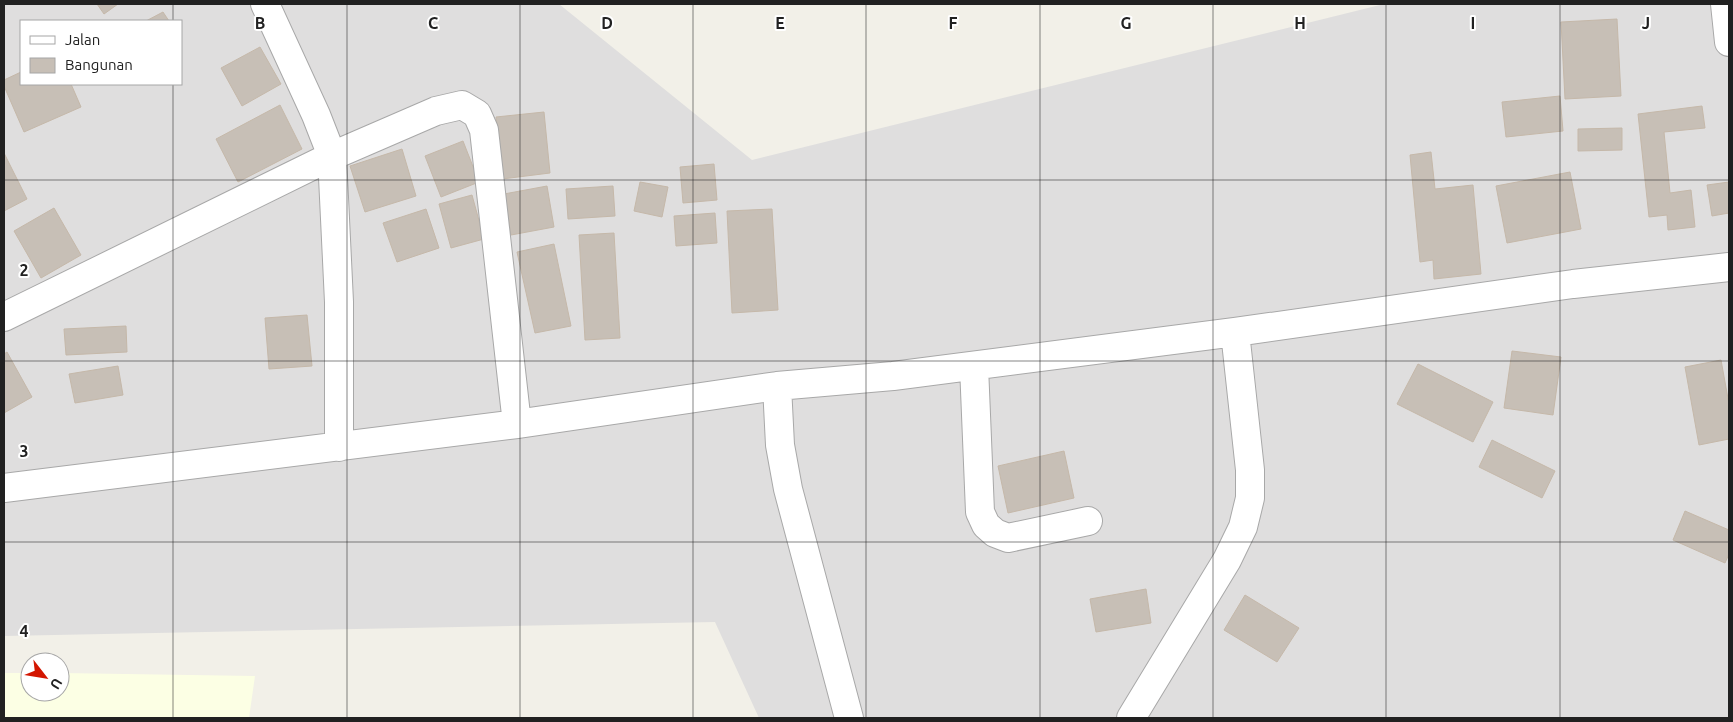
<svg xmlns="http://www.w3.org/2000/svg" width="1733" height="722" font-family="Ubuntu,sans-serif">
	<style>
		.residential { fill: #dfdede; fill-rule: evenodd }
		.education { fill: #fcffe4 }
		.building { fill: #c7bfb6; stroke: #c5b8a9 }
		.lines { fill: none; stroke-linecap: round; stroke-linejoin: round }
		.minor-casing { stroke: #a8a8a8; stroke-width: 30 }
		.minor { stroke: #fff; stroke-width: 28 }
		.grid { fill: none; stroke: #212121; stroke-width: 1; stroke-opacity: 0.55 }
		.grid-label { font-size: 16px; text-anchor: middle; font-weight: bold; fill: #212121; stroke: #fff; stroke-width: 4; stroke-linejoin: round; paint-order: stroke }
	</style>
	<rect width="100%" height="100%" fill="#f2f0e8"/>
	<path class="residential" d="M4 4H559L752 160 1384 4H1729V718H759L715 622 4 636ZM21 21H181V84H21Z"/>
	<path class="education" d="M4 673H30V692H60V673L255 676 249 718H4Z"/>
	<path class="building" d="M97 4H118L104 14Z
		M163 12 169 21H146Z
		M1617 19 1621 96 1565 99 1561 22Z
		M260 47 281 84 242 106 221 68Z
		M21 72V84H71L81 107 24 132 4 86V80Z
		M1560 96 1563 131 1506 137 1502 102Z
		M280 105 302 149 238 182 216 139Z
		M1702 106 1705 128 1664 132 1670 193 1691 190 1695 227 1668 230 1667 215 1649 217 1638 114Z
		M544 112 550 173 502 179 496 117Z
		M1622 128V150L1578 151V129Z
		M463 141 479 182 441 197 425 156Z
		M402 149 416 196 365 212 350 166Z
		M1431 152 1435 189 1473 185 1481 274 1434 279 1433 260 1420 262 1410 155Z
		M4 153 27 199 4 211Z
		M714 164 717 200 683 203 680 167Z
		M1570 172 1581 229 1507 243 1496 186Z
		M640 182 668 187 662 217 634 211Z
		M1729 182V213L1712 216 1707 185Z
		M547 186 554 227 511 235 504 194Z
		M613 186 615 216 568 219 566 189Z
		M472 195 484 239 451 248 439 204Z
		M54 208 81 255 41 278 14 231Z
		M426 209 439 248 397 262 383 223Z
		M772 209 778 310 732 313 727 211Z
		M715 213 717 243 676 246 674 216Z
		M614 233 620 338 585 340 579 235Z
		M554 244 571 326 535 333 517 252Z
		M307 315 312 366 269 369 265 318Z
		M126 326 127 352 66 355 64 329Z
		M1512 351 1561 357 1553 415 1504 408Z
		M7 352 32 397 4 413V354Z
		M1721 360 1729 404V439L1699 445 1685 367Z
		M1418 364 1493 402 1473 442 1397 404Z
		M118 366 123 395 75 403 69 374Z
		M1492 440 1555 471 1542 498 1479 467Z
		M1064 451 1074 498 1008 513 998 466Z
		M1685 511 1729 530V554L1725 563 1673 540Z
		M1146 589 1151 623 1096 632 1090 599Z
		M1245 595 1299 628 1277 662 1224 630Z"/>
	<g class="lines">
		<defs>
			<path id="minor" d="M265 4 316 115 332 156 339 302V447
				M1725 4 1729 42
				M4 317 332 156 436 111 462 105 477 114 484 130 517 424
				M974 366 980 512 986 525 995 533 1008 538 1088 521
				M777 386 780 445 788 489 849 718
				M4 488 517 424 777 386 893 376 1235 332 1573 284 1729 267
				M1131 718 1227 560 1243 527 1250 498V470L1235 332"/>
		</defs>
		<use href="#minor" class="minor-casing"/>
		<use href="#minor" class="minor"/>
	</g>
	<path class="grid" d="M173 4V21M347 4V718M520 4V718M693 4V718M866 4V718M1040 4V718M1213 4V718M1386 4V718M1560 4V718M173 84V718M4 180H1729M4 361H1729M4 542H1729"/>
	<g class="grid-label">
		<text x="260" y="29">B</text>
		<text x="433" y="29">C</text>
		<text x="607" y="29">D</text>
		<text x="780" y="29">E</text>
		<text x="953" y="29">F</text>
		<text x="1126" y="29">G</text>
		<text x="1300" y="29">H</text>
		<text x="1473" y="29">I</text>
		<text x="1646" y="29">J</text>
		<text x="24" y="276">2</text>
		<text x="24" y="457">3</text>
		<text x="24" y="637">4</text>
	</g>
	<rect width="1733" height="722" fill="none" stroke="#212121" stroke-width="10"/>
	<rect x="20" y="20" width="162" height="65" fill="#ffffff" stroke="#a6a6a6"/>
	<rect x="30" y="36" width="25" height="8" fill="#ffffff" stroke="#a6a6a6"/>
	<text x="65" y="45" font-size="15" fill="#212121">Jalan</text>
	<rect x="30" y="58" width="25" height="15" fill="#c7bfb6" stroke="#a6a6a6"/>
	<text x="65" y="70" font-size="15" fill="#212121">Bangunan</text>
	<g transform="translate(45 677) rotate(121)"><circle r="24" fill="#ffffff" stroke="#a6a6a6"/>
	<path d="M0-4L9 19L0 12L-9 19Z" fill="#d31600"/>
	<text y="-8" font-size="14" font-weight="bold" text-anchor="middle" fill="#212121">U</text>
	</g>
</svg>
